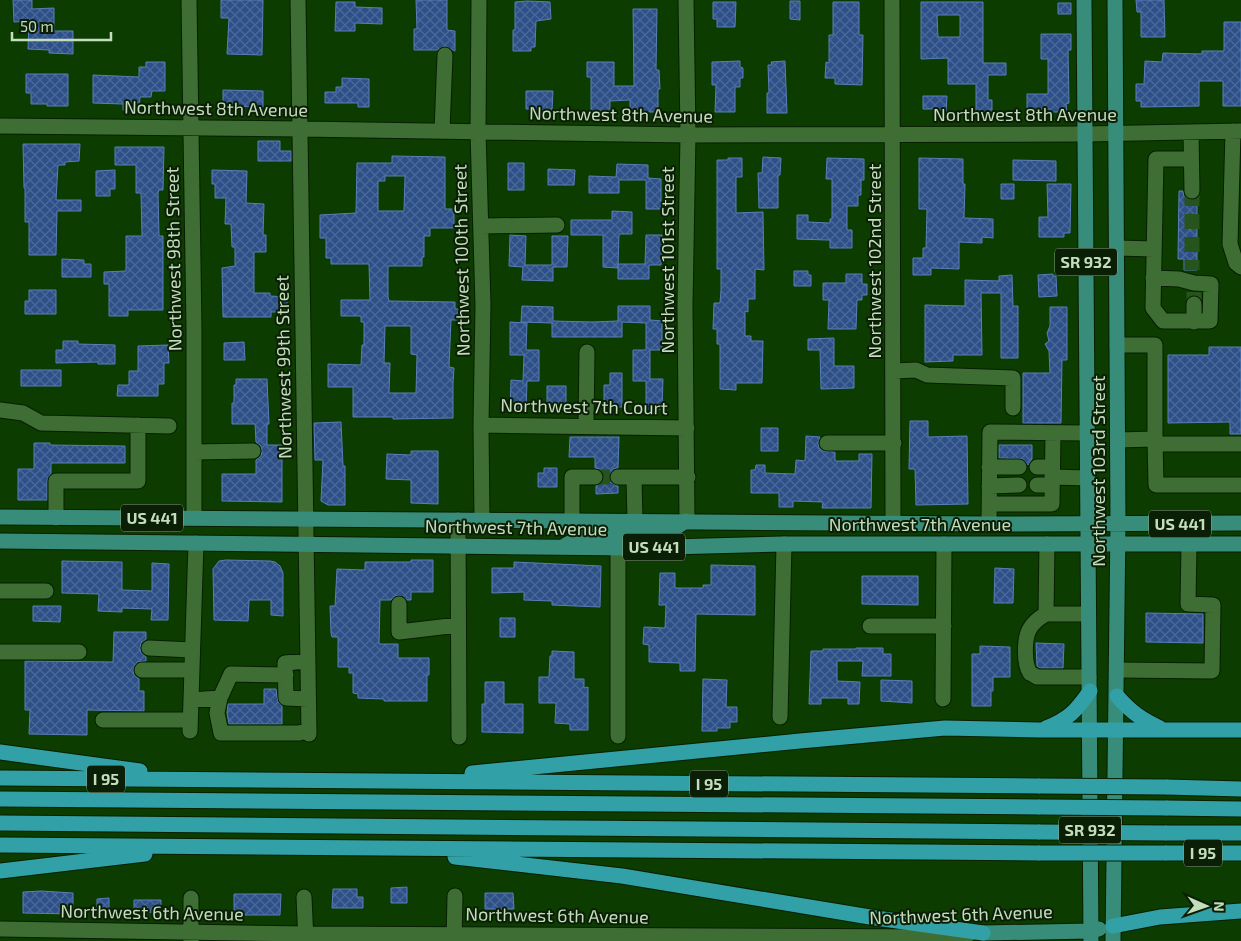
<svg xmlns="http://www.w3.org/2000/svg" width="1241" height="941" font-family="'Exo 2',sans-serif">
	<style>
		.building { fill: url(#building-cross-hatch); stroke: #597eba; fill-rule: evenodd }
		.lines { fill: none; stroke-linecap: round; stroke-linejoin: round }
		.minor-tunnel { stroke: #27541c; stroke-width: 15; stroke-dasharray: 15 8; stroke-linecap: butt }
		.minor-casing { stroke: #071f02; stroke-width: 17 }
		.major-casing { stroke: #071f02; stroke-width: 17 }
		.highway-casing { stroke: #071f02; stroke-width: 17 }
		.minor { stroke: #3f6e34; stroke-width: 15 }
		.major { stroke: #378d79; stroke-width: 15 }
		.highway { stroke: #31a1a7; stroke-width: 15 }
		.highway-bridge-casing { stroke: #071f02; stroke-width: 17; stroke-linecap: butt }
		.highway-bridge { stroke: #31a1a7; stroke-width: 15 }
		.labels { text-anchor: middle; stroke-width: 4; stroke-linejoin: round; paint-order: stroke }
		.shield { fill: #0b1e06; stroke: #8ca486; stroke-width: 1 }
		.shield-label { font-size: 16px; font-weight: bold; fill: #c3ddbd }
		.street-label { font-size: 18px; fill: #c3ddbd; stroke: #0b1e06 }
	</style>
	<defs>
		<pattern id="building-cross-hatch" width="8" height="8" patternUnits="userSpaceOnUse" patternTransform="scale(1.25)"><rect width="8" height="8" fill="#2e5089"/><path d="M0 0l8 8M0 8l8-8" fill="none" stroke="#4b6998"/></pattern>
	</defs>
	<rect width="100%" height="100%" fill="#0c3c00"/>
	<path class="building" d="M13 0H32V9L54 8V31H73V54L49 53V50L28 49 29 21 14 22Z
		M221 0H263L262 55 227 54 229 18H221Z
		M416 0H447V30L455 31V51L445 46 437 50H414V29H417Z
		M1136 0H1164L1165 37H1141V12H1137Z
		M527 1 550 2 551 19 536 21 535 47H531V51H513V30H515V2Z
		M790 1H800V20L790 19Z
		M336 2H355V7L382 8V24L355 23V31H335Z
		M713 2H736L735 27H717V19H713Z
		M833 2H859V35H863L862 85 835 84V78H825L826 62 829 63V35H833Z
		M921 2H983V63H1006V75H988V100H992V113H976V84H948V58L921 59ZM937 15H960V37H938Z
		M1058 3H1071V14H1058Z
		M633 9H657L656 70H659L660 89H658V112H637V109H630V100L610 101V111L591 112V77H587V62H614V86H634Z
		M1224 22H1241V106H1223V81H1199V106L1141 107V101H1136V84H1144L1145 61 1162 62 1163 53 1202 54V51H1224Z
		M1041 34H1071V50H1068L1069 103 1066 104 1067 112H1032V109L1027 110V94H1048V59H1041Z
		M740 61V67L743 68V78H740V87H735V112H715L716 85H712V62Z
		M785 61 787 113H767V93H769L768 65H772L771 62Z
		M146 62H165V91H152L151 97H140L139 111 123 110V104L93 103V75L139 77V67H146Z
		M26 74H68V106H47V104H31V93H26Z
		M342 78 369 79V107H358V103H325V92H336V87H342Z
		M223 90 263 91V107L223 106Z
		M526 91H553L552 110 526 109Z
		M923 96H947L946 112H936V109H923Z
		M258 141H280V151H291V161H258Z
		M23 144H80L79 161 65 162V165H58L56 200H81V211H57L56 255H29V222H25V188H24Z
		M115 147H164L163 190H159L158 193 159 236H163V310H128V316H109V284H104V272L126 271V236H142L141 193H136V165H115Z
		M392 156 445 157V209H454V228H430V236H424V257H422V266H388V297L389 301 455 302V309H460L459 320H451L449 367 454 368 453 384V418L393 419V417H353V387H328V364L361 365 362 345H364V322H361V316H341V300H370L369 264H331V258H326V238H320V215L356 213 357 163H392ZM385 176H405L404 211H378V181H385ZM385 326H411V354L417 355 416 393H389L390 363H384Z
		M763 157 781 158 780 175H778V208H759L758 173H762Z
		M728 158H742V177H736V213L763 212 764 270 755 269V299H748V312L745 311V336H751V341H763L762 383H736V390L720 389V344H717V329H713L714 303H720L721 290V269H717V160H728Z
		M827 158 864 159V180H861V195H858V206H847V230H852V248H830V240H827L797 239V215H808V222L830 223V219H832V179H826Z
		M919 158 963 159V184H965L964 218 993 219V238L982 237V243L959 242V269L931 268V275H913V258H923V248H926L927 209H919Z
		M1013 160 1056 161V181L1013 180Z
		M508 163H524V190H508Z
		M617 164 648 165V178L661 179V209H646V180H619V193H589V176L616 177Z
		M548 169 575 170 574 185H548Z
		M115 170V189H110V196H96V171Z
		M212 170 247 171 246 203 264 204 263 235H266V252H254V293H270V296L287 297V312H271V317H223L222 268 235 266V247H232L231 224H225L226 198H215V184H212Z
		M1001 184H1014V199H1001Z
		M1047 184H1071L1070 233H1064V237H1039V217H1048Z
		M1179 191H1183L1184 196 1188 199 1193 200 1197 199V270H1184V259H1178Z
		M612 211 632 212V234H619L618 268 603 267V235H571V220H612Z
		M510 235 526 236 525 265H552V236H568L567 267H553V281L522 280 523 267 509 266Z
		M646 235H662L661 265H649V279H618V264H645Z
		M62 259 84 260V264H91V277H62Z
		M794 271H808V275H811V286H794Z
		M846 274H862V284H867V295H862V300H857L856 329H828L829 300H823V283H846Z
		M1053 274V276H1056L1057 296 1039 297 1038 275Z
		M1012 275 1013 306H1018V358H1001V293H981L982 355H953V361L925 362V305L965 306V280L999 281V276Z
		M29 290H56V314H25V301H29Z
		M522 306 553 307V321L592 322 618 321V306H650V320L662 321V350H650V379H663L662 409H646V381H633V350H646V323L622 322V337H552V323L521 322Z
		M1050 307H1067V360H1062L1061 423H1023V373H1050L1049 351 1045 344 1049 341 1047 333 1050 326Z
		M510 322 527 323 526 350H539V381H527L526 411H510L511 380 523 381 524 355H510Z
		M834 338V366H854V388L821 389 820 350H808V339Z
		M63 341H78V344L115 345V364H98V362L56 363V350H63Z
		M244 342 245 360H224V343Z
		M168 345 169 363H164V384H158V396H117L118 385H129V371H138V346Z
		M1209 347H1241V434H1230V422L1168 423V355H1209Z
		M21 370H61V386H21Z
		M610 373H622V407H604V385H610Z
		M236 379H267L269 424H267V445H282V502L222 501V474H256V460L261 456 262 451 261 446 256 442 255 424H232V403H234V385H236Z
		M547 386H566V407H547Z
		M910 421H928V437L967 436 968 504 916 505 915 469H909Z
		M341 422 343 466H345V505H328L321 501 323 460H315L314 423Z
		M761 428H778V451H761Z
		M806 436 820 437 818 443 819 448 823 451 835 452V461H859V454H872L871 508H822L823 502 793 501V507H779V493H751V470H755L756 465H765V473L795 474 796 460 805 461Z
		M570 437H619L618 468 613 469 609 477 610 482 618 486V493L596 494V486L603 481V473L600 469 595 468V457H569Z
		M34 443H50V445L125 446V463H51V473L47 481V500H18V469H34Z
		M999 445H1032V459L1028 465 1023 459 999 458Z
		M411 451H438V504L411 503V480L386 479 387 454 411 455Z
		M544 468H557V487H538V473H544Z
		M226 560 270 561 275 562 280 566 283 573V616L271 615V600H249L248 621 214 620 213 569 219 561Z
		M411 560H433V592H411V600H407L399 595 395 596 391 600H380L379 644H398V658H429V675H427V701H384V699L358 698V694L353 693V673H349V667H338V637H332L331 633 330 606H335L337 569 365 570V562H411Z
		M62 561 122 562V590L152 591V563L169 564 168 620H151L152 609 122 608V612L98 611 99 594 62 593Z
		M514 562 601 566 600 607 552 605V601L524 600V592L492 593V568H514Z
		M711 565 755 566V615L696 614 695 671H680V663L649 662V645L643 644 644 627 665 628 666 605H659L660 573H675V588H703V585H711Z
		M995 568 1014 569 1013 603H994Z
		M862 576H918V605L862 604Z
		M33 606H61L60 622 33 621Z
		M1146 613 1203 614V643L1146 642Z
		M500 618H515V637H500Z
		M114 632H146V639L141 643 140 648 141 653 146 657V661L137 662 133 670 134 675 139 679V691H144V711L87 710V735L29 734 30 710H25V661L113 662Z
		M1036 643 1064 644 1063 668H1040L1037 666Z
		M980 646 1010 647V677H993V691H991V706H972V654H980Z
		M856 648H883V654H891V676H862L863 661H837V681L860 682 859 704H848V698H821V704H809L811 651H823V649H856Z
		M552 651 574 652V679H584V688L588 687V730H570V724L555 723 556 703H539V677H549L550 656H552Z
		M703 679 727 680 726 707H737V722H730V728H717V731H702Z
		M881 680 912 681V703L881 701Z
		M485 682H504V704H523V733L482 732V704H485Z
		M264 689H276L278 702 282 706V724H229L227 713 228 704H264Z
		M407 887V903H391V888Z
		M333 889H357V897H363V908H332Z
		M41 891 73 893V914L23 913V892Z
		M485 893H513L514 909H485Z
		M234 894H281L280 915H234Z
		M109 898V910L97 911V899Z
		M134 900H161V913L134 911Z"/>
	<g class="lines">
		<path class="minor-tunnel" d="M1192 191V270
			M1194 304V292
			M595 477H618"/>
		<defs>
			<path id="minor" d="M189 0 194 329V518
				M298 0 309 734
				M479 0 478 132 483 305 481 425 482 520
				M686 0 688 135 685 305 687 521
				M892 0 893 522
				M0 126 300 129 688 135 1085 134 1241 131
				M442 131 445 55
				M1233 131 1230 244 1236 263 1241 267
				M1191 132 1192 191
				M481 226 557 225
				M1117 248 1154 249
				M1153 278 1179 279 1194 283 1211 284 1210 321H1163L1153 308 1156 159H1191
				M1194 304V322
				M1117 345H1155V439
				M894 371 916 370 927 375 1013 378V408
				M0 410 23 413 41 423 169 426
				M481 425 687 428
				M586 426 587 352
				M1118 440 1155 439 1156 485H1241
				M827 443H894
				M1155 444H1241
				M194 452 253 451
				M989 467H1019
				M1037 467H1052
				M618 477H634
				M1052 477 1088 478
				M1037 485H1052
				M989 486 1019 485
				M989 504H1052L1053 433
				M56 518V481H138V425
				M458 520 459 737
				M572 521V477H595
				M635 521 634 477H688
				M989 524 990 432 1087 433
				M1047 544 1046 614H1088
				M0 591H46
				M399 604V632L458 625
				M1046 614C1039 618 1033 622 1029 630 1024 640 1024 664 1030 673 1031 673 1037 677 1037 677H1089
				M870 626H944
				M149 648 192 650
				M0 652H79
				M307 661 285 663 286 698 308 699
				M142 670H192
				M1117 670 1212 671 1213 605 1188 604 1189 544
				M220 698 217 713 221 733H299L309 730
				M943 699 944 544
				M191 700 220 698 231 674 286 675
				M780 717 784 544
				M103 720H190
				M190 731 196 543
				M618 736V547
				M304 897 306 941
				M0 929 306 934 939 937 969 934
				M191 941V898
				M454 941 455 896"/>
			<path id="major" d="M1084 0 1091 941
				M0 517 989 524 1241 523
				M0 541 632 548 784 544H1241
				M566 545 589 533 666 534 686 521
				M983 933 1090 931 1099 929
				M1113 941 1118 524 1115 0"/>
			<path id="highway" d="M1117 696C1131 712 1141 719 1160 728
				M1046 728C1069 719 1076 711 1090 691
				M0 752 140 771
				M472 773 800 741 945 728 1040 730H1241
				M0 778 1040 786
				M1166 787 1241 789
				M0 799 1040 807
				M1166 808 1241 809
				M0 823 1040 832
				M1165 833H1241
				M0 845 1040 853
				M1165 853H1241
				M455 857 622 876 876 918 983 933
				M0 871 145 854
				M1113 926 1160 917 1241 911"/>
		</defs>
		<use href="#minor" class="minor-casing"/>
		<use href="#major" class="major-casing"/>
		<use href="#highway" class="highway-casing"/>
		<use href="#minor" class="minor"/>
		<use href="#major" class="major"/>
		<use href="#highway" class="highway"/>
		<defs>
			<path id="highway-bridge" d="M1040 786 1166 787
				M1040 807 1166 808
				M1040 832 1165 833
				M1040 853H1165"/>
		</defs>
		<use href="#highway-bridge" class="highway-bridge-casing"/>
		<use href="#highway-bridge" class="highway-bridge"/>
	</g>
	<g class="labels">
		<g class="shield">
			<rect x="1055" y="248.5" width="62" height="27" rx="4"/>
			<rect x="121" y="504.5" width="62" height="27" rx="4"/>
			<rect x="1149" y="510.5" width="62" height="27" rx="4"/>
			<rect x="623" y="533.5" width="62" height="27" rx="4"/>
			<rect x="87" y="765.5" width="38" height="27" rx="4"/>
			<rect x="690" y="770.5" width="38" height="27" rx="4"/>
			<rect x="1059" y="816.5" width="62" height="27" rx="4"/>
			<rect x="1184" y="839.5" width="38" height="27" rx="4"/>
		</g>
		<g class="shield-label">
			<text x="1086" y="268">SR 932</text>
			<text x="152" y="524">US 441</text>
			<text x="1180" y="530">US 441</text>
			<text x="654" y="553">US 441</text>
			<text x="106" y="785">I 95</text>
			<text x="709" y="790">I 95</text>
			<text x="1090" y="836">SR 932</text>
			<text x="1203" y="859">I 95</text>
		</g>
		<g class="street-label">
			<text transform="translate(216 109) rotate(1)" y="6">Northwest 8th Avenue</text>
			<text transform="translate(621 115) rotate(1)" y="6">Northwest 8th Avenue</text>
			<text x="1025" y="121">Northwest 8th Avenue</text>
			<text transform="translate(174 259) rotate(-91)" y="6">Northwest 98th Street</text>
			<text transform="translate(462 260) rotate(-91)" y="6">Northwest 100th Street</text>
			<text transform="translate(668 260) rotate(-90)" y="6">Northwest 101st Street</text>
			<text transform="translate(875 261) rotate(-90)" y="6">Northwest 102nd Street</text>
			<text transform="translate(284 367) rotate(-91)" y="6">Northwest 99th Street</text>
			<text transform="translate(584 407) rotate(1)" y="6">Northwest 7th Court</text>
			<text transform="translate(1099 471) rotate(-90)" y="6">Northwest 103rd Street</text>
			<text x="920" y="531">Northwest 7th Avenue</text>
			<text transform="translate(516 528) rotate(1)" y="6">Northwest 7th Avenue</text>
			<text transform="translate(152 913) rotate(1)" y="6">Northwest 6th Avenue</text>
			<text transform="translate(961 915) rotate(-2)" y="6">Northwest 6th Avenue</text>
			<text transform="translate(557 916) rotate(1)" y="6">Northwest 6th Avenue</text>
		</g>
	</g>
	<g transform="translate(1206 906) rotate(92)" stroke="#0b1e06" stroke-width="4" paint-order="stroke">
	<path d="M0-4L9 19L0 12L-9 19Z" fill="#c3ddbd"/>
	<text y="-8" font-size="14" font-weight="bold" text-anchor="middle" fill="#c3ddbd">N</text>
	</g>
	<path d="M12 32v8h99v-8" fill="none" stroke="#c3ddbd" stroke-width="2.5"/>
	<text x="20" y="32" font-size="15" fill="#c3ddbd" stroke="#0b1e06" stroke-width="4" paint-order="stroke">50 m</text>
</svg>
